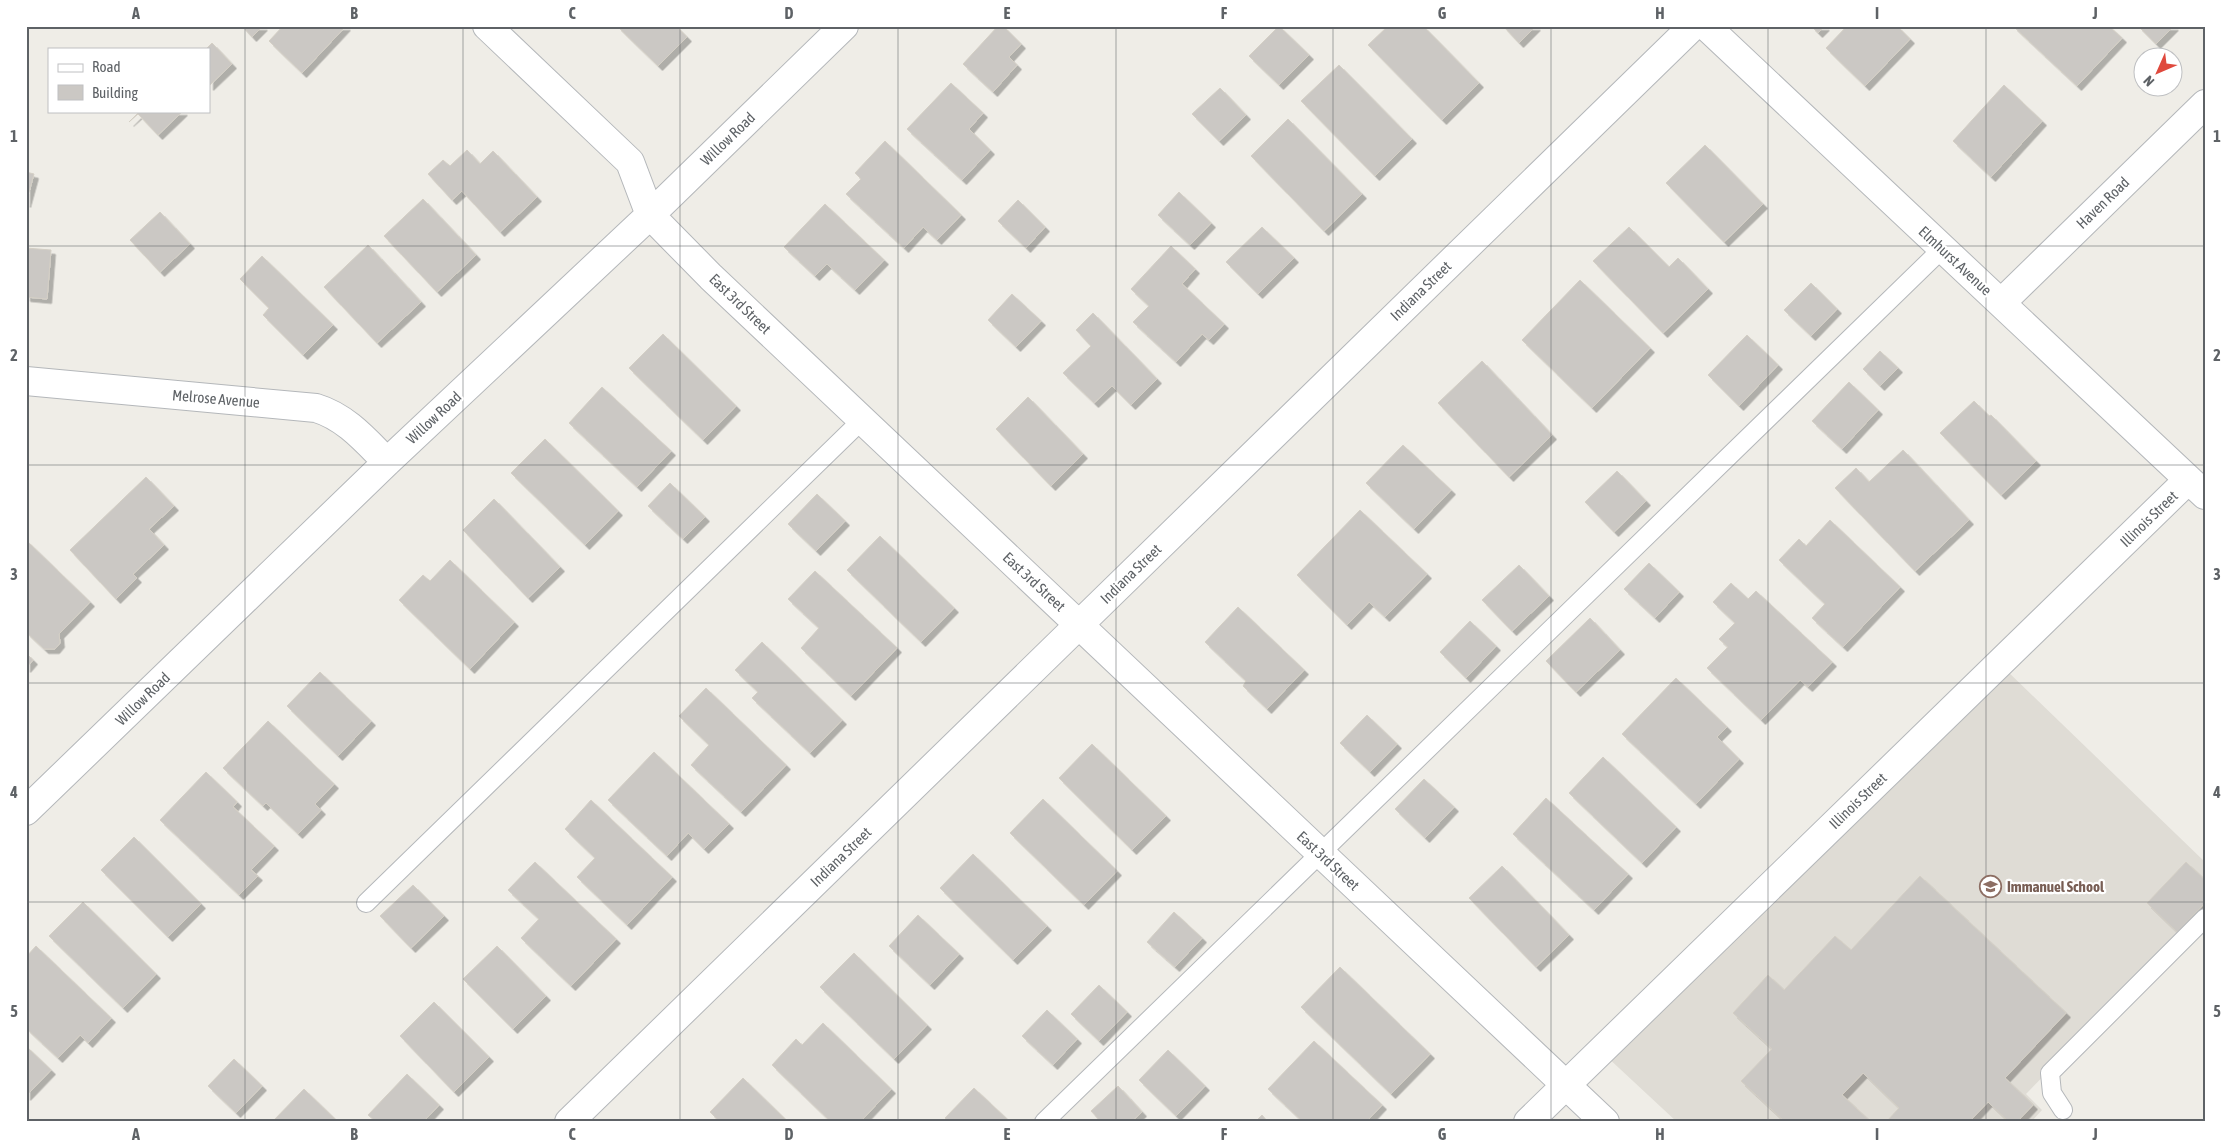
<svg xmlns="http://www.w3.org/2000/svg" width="2231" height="1148" font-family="'Asap Condensed',sans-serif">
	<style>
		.education { fill: #dfdcd5 }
		.building { fill: #cbc8c4; stroke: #d4cfc5; filter: url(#shadow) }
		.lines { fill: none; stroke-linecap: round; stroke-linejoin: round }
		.service-casing { stroke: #b4b7ba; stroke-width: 20 }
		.minor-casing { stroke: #b4b7ba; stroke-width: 30 }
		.service { stroke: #fff; stroke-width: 18 }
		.minor { stroke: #fff; stroke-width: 28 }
		.grid { fill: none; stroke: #5e6266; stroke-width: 1; stroke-opacity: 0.55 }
		.labels { text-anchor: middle; stroke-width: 4.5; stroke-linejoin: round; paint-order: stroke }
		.street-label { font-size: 15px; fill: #5e6266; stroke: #fff }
		.education-label { font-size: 15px; font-weight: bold; fill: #785e54; stroke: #fff; text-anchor: start }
		.neatline { fill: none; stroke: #5e6266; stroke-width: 2 }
		.grid-label { font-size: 16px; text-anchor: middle; font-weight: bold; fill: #5e6266 }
	</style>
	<defs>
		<filter id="shadow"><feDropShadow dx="4.5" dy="4.5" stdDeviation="0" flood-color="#0004"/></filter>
	</defs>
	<rect width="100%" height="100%" fill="#efede7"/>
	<path class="education" d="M2003 667 2205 862V911L2026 1094 2042 1110 2031 1122H1677L1605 1055Z"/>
	<path class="building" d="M242 26H263L252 37Z
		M283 26H346L302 73 269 41Z
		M617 26H676L687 37 658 66Z
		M998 26H1003L1021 44 1009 57 1017 65 993 92 963 64Z
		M1279 26 1309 55 1279 85 1249 56Z
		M1388 26H1423L1479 83 1442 120 1368 45Z
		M1503 26H1536L1519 43Z
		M1811 26H1825L1818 33Z
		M1847 26H1897L1910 39 1865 86 1826 48Z
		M2013 26H2109L2122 38 2077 86Z
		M2138 26H2174L2156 44Z
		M212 43 232 64 209 86V49H206Z
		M1339 65 1412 139 1375 176 1301 101Z
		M951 83 983 113 969 129 990 150 962 180 907 129Z
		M2004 85 2042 121 1991 177 1953 141Z
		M1220 88 1246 115 1219 141 1192 114Z
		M140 111H183L158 135 138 114 129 122Z
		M1288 119 1362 194 1324 231 1251 156Z
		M885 141 961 215 937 240 923 227 904 248 846 194 861 179 855 173Z
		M1705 145 1763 204 1724 242 1666 183Z
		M467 150 480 164 493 151 537 197 500 232 462 191 452 200 428 174 443 160 450 166Z
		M26 172 34 174 26 203Z
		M1179 192 1211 223 1190 245 1158 215Z
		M423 199 476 255 437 292 384 236Z
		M1018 200 1045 227 1026 248 998 221Z
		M825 204 884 260 855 290 827 264 815 276 784 247Z
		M160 212 190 244 160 272 130 240Z
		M1262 227 1294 258 1258 294 1226 262Z
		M1629 227 1669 267 1678 258 1708 289 1663 333 1593 261Z
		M368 245 421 302 377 343 324 287Z
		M1171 246 1195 269 1182 284 1224 324 1209 340 1202 334 1176 362 1133 322 1149 306 1131 289Z
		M26 248 51 250 47 299 26 297Z
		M262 256 333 325 303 355 263 315 269 308 240 279Z
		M1580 280 1650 348 1592 408 1522 340Z
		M1811 283 1837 309 1811 336 1784 310Z
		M1012 294 1041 321 1016 347 988 320Z
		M1093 313 1157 379 1131 405 1112 386 1094 403 1063 373 1091 346 1076 330Z
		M663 334 736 406 703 440 629 368Z
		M1747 335 1778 365 1739 406 1708 375Z
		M1880 351 1898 368 1880 386 1863 369Z
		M1482 361 1552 435 1509 477 1438 403Z
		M1849 382 1878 410 1842 449 1812 421Z
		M602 387 671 451 637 487 569 423Z
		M1028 397 1083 454 1051 486 996 429Z
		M1974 401 1989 416 1991 415 2036 461 2001 495 1940 433Z
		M545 439 618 511 585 545 511 473Z
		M1403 445 1451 490 1414 529 1366 483Z
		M1903 450 1969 520 1915 571 1835 488 1856 468 1869 482Z
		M1617 471 1646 501 1614 532 1585 502Z
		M146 477 174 506 149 529 164 545 133 574 137 578 116 599 70 550Z
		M670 483 705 517 683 539 648 506Z
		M817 494 845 521 816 551 788 524Z
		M494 499 560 567 528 598 463 530Z
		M1360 510 1427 574 1385 617 1369 602 1347 625 1297 575Z
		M1830 520 1900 587 1843 647 1812 618 1825 604 1779 560 1799 539 1806 546Z
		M880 536 954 608 921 642 847 570Z
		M26 540 90 602 59 634 60 643 55 649H44L26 632Z
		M450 560 514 622 470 669 399 600 423 575 430 581Z
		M1649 563 1679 592 1655 618 1624 589Z
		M1519 565 1549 596 1512 631 1482 600Z
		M815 571 897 648 851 696 801 648 819 628 788 599Z
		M1731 583 1748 599 1756 591 1832 662 1808 687 1800 680 1761 720 1707 668 1728 647 1719 639 1735 623 1713 602Z
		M1238 607 1304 670 1267 709 1243 686 1246 681 1205 642Z
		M1590 618 1620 650 1576 692 1546 661Z
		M1470 621 1496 646 1466 678 1440 652Z
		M762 642 842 720 810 753 752 698 758 692 735 670Z
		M26 653 33 660 26 668Z
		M320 672 371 721 338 756 287 706Z
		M1676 678 1727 727 1717 737 1739 759 1696 804 1622 734Z
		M706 688 786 765 741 812 691 765 709 745 679 716Z
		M1367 715 1397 744 1370 772 1340 743Z
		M268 721 334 784 315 804 321 810 298 834 266 803 263 806 223 768Z
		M1092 744 1166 816 1132 850 1059 778Z
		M654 752 729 824 704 849 688 833 667 856 608 800Z
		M1603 757 1676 827 1642 863 1569 793Z
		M206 772 237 802 233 807 274 846 251 870 258 876 239 895 160 820Z
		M1424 779 1454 807 1425 838 1395 809Z
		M1546 798 1628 874 1594 910 1513 834Z
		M1043 799 1117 871 1084 905 1010 833Z
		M591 800 672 877 627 925 577 877 595 858 565 829Z
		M134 837 201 904 168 937 101 870Z
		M973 854 1047 926 1013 960 940 888Z
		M535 862 616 939 571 986 521 938 539 919 508 890Z
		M2186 862 2205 880V903L2177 932 2147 903Z
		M1502 866 1569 935 1536 967 1469 898Z
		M1920 876 2066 1013 2005 1078 2033 1105 2017 1122H2009L1988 1102 1969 1122H1886L1899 1108 1863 1073 1842 1095 1871 1122H1785L1741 1081 1772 1049 1733 1013 1768 975 1784 990 1835 936 1851 950Z
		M413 885 444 916 411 948 380 916Z
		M83 902 156 974 123 1008 49 936Z
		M1174 912 1202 938 1175 967 1147 942Z
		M918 915 959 954 930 985 889 946Z
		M36 946 111 1018 88 1043 80 1035 58 1058 26 1028V957Z
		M497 946 546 996 513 1029 463 979Z
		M854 953 927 1025 894 1059 820 987Z
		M1340 967 1430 1054 1391 1094 1301 1007Z
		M1099 985 1127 1012 1099 1041 1071 1014Z
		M434 1002 489 1057 454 1092 400 1036Z
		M1047 1010 1077 1039 1053 1065 1022 1036Z
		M823 1023 891 1089 860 1122H831L772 1065 796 1039 802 1045Z
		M1314 1041 1382 1105 1366 1122H1303L1268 1089Z
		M26 1046 51 1070 26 1096Z
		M1168 1050 1205 1086 1176 1116 1139 1080Z
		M234 1059 262 1086 236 1113 208 1086Z
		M407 1074 439 1105 423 1122H376L368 1115Z
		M743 1078 788 1122H720L710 1112Z
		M1118 1086 1142 1112 1131 1122H1101L1091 1111Z
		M974 1088 1008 1120 1007 1122H949L945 1118Z
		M304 1089 338 1122H272Z
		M1262 1115 1268 1122H1255Z"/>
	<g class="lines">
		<defs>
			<path id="service" d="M366 903 862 420
				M2063 1110 2052 1093 2050 1073 2205 918
				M1044 1122 1942 249"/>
			<path id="minor" d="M487 26 630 162 650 215 711 277 1605 1122
				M1706 26 2205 495
				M2001 303 2205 104
				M26 381 316 408C346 417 366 441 387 462
				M26 811 387 462 650 215 844 26
				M569 1122 1693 26
				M1528 1122 2188 480"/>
		</defs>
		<use href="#service" class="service-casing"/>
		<use href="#minor" class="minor-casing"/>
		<use href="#service" class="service"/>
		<use href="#minor" class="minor"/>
	</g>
	<path class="grid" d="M245 26V1122M463 26V1122M680 26V1122M898 26V1122M1116 26V1122M1333 26V1122M1551 26V1122M1768 26V1122M1986 26V1122M26 246H2205M26 465H2205M26 683H2205M26 902H2205"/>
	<defs>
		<symbol id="school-ring" viewBox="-11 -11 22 22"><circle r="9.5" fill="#fff" stroke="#8d6e63" stroke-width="1.5"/><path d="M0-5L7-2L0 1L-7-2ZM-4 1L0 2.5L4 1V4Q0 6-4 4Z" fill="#8d6e63"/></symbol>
	</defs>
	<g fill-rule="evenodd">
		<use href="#school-ring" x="1978" y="874" width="25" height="25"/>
	</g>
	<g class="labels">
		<g class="street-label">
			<text transform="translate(728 139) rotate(-44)" y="5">Willow Road</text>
			<text transform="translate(2103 203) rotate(-44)" y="5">Haven Road</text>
			<text transform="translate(1955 261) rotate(43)" y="5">Elmhurst Avenue</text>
			<text transform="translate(1421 291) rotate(-44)" y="5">Indiana Street</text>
			<text transform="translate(740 304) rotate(44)" y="5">East 3rd Street</text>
			<text transform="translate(216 399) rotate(5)" y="5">Melrose Avenue</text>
			<text transform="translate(434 418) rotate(-43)" y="5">Willow Road</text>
			<text transform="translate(2149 519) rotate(-44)" y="5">Illinois Street</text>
			<text transform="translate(1131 574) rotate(-44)" y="5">Indiana Street</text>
			<text transform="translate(1034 582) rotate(43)" y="5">East 3rd Street</text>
			<text transform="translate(143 699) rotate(-44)" y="5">Willow Road</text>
			<text transform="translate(1858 801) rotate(-44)" y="5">Illinois Street</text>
			<text transform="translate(841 857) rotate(-44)" y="5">Indiana Street</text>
			<text transform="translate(1328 861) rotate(43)" y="5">East 3rd Street</text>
		</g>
		<g class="education-label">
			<text x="2007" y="892">Immanuel School</text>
		</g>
	</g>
	<rect width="2231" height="1148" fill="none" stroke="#ffffff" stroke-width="55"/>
	<rect x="48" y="48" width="162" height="65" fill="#ffffff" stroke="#bfc0c2"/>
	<rect x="58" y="64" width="25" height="8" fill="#ffffff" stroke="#bfc0c2"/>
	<text x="92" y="72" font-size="15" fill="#5e6266">Road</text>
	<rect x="58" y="85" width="25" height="15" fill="#cbc8c4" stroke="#bfc0c2"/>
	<text x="92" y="98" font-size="15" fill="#5e6266">Building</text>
	<g transform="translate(2158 72) rotate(225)"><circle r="24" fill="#ffffff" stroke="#bfc0c2"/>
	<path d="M0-4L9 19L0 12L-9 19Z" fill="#df493d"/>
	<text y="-8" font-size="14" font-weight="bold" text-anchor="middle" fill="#5e6266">N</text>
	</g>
	<rect x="28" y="28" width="2176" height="1092" class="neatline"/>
	<g class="grid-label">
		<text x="136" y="19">A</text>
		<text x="354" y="19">B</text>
		<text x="572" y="19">C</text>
		<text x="789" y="19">D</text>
		<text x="1007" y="19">E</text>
		<text x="1224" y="19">F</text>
		<text x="1442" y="19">G</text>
		<text x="1660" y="19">H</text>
		<text x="1877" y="19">I</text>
		<text x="2095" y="19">J</text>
		<text x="14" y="142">1</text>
		<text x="2217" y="142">1</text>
		<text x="14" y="361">2</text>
		<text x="2217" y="361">2</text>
		<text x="14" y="580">3</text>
		<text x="2217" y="580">3</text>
		<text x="14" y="798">4</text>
		<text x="2217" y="798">4</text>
		<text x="14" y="1017">5</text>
		<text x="2217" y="1017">5</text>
		<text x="136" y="1140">A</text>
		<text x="354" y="1140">B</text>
		<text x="572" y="1140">C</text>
		<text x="789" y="1140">D</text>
		<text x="1007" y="1140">E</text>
		<text x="1224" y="1140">F</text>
		<text x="1442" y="1140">G</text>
		<text x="1660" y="1140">H</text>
		<text x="1877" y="1140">I</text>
		<text x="2095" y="1140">J</text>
	</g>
</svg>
